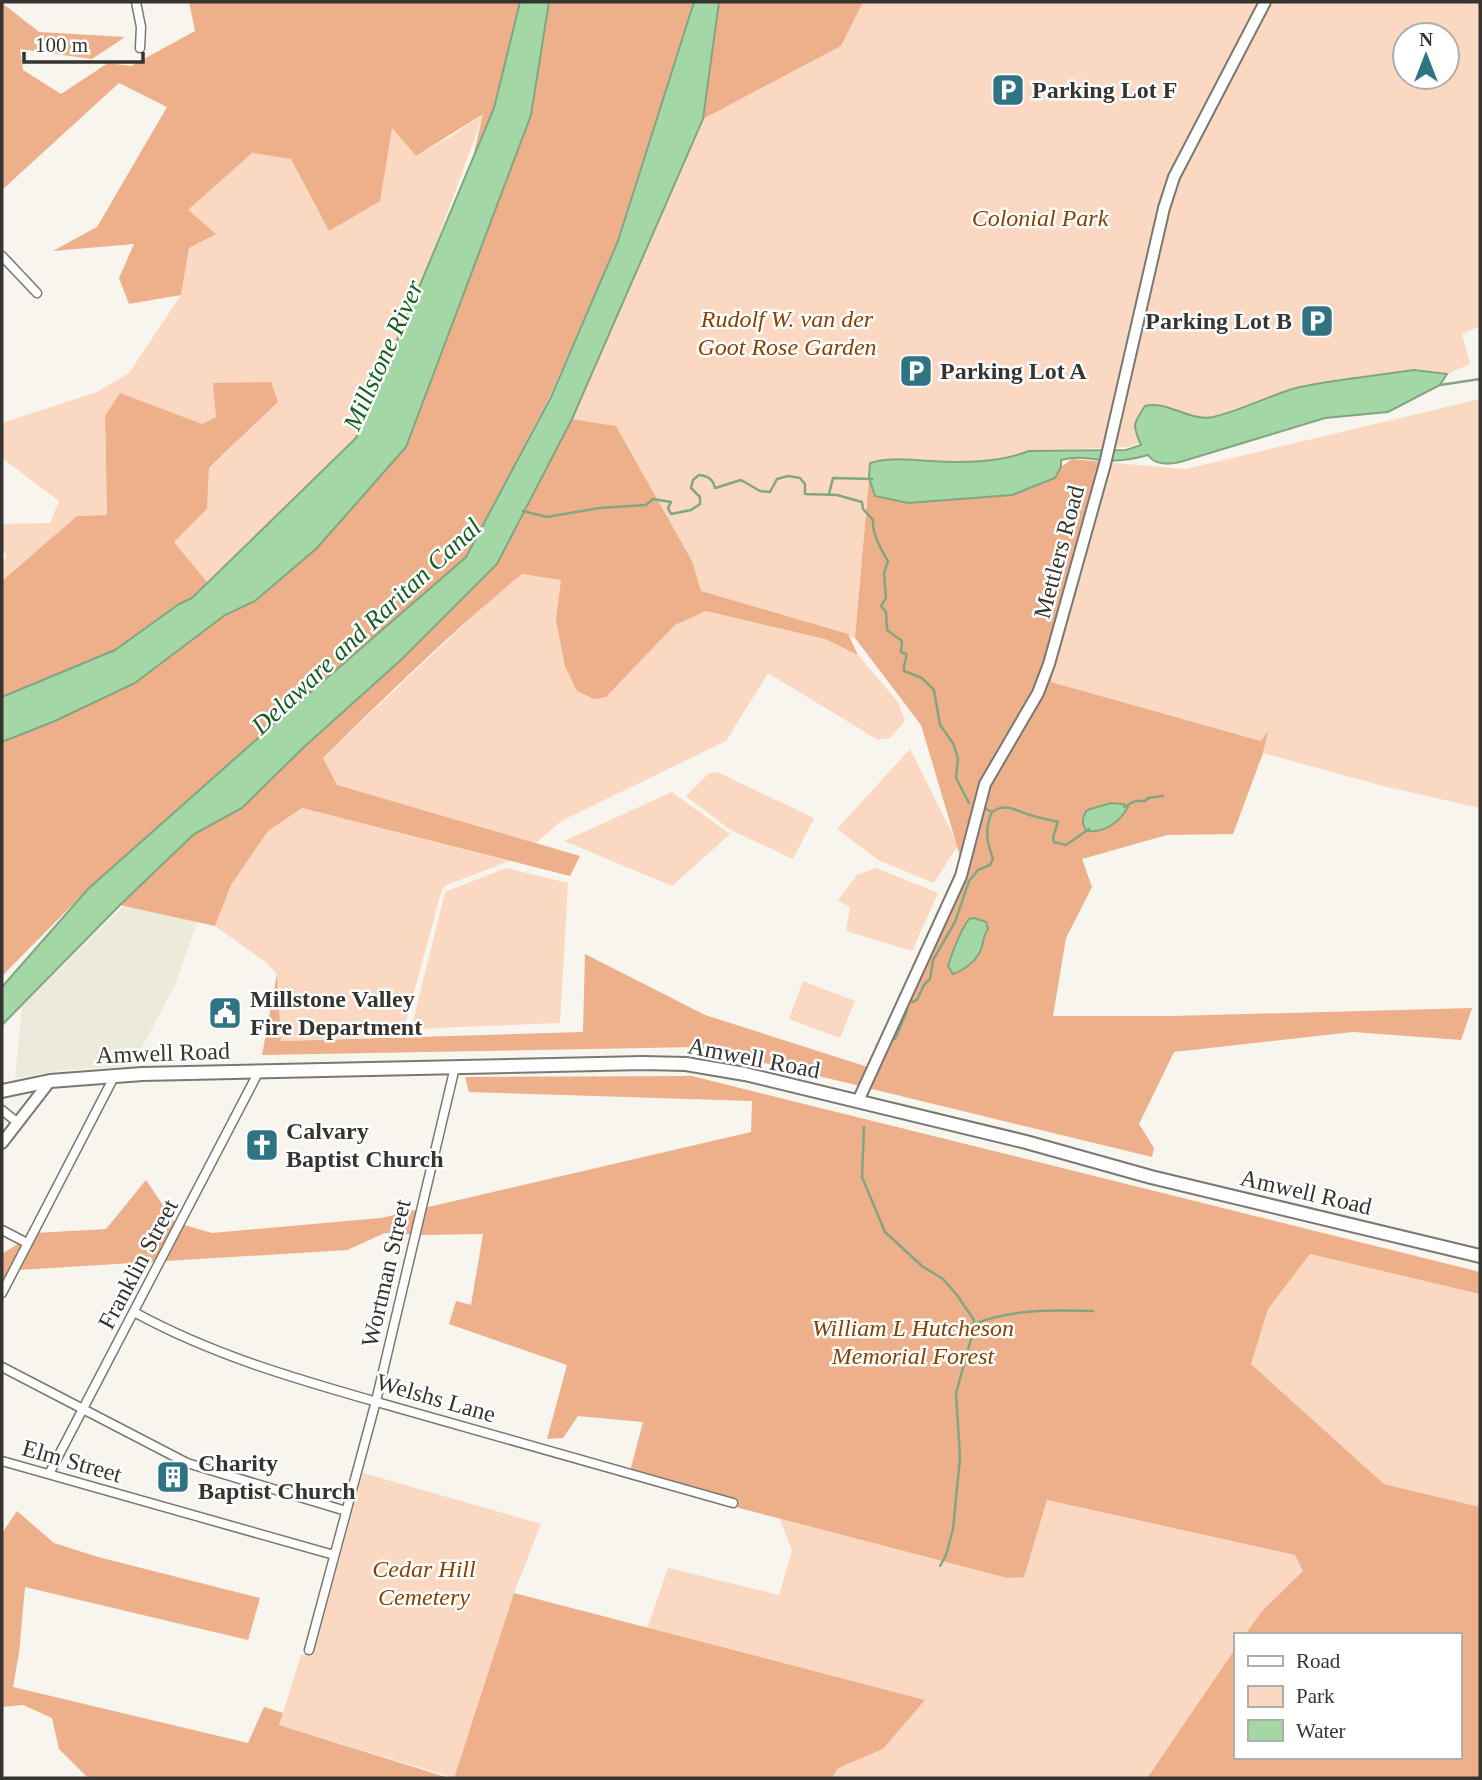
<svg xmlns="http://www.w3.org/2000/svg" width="1482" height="1780" font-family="'Times New Roman',serif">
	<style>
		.built { fill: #eceada }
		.green { fill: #fad8c2; fill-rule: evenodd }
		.forest { fill: #edb08a }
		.water { fill: #a3d7a5; stroke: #82a682; stroke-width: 2 }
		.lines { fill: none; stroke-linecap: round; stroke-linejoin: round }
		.stream { stroke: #82a682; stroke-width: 2.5 }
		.minor-casing { stroke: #7a7971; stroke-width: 11 }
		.tertiary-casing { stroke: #7a7971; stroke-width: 14 }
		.secondary-casing { stroke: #7a7971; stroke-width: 16 }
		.minor { stroke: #fff; stroke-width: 8 }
		.tertiary { stroke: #fff; stroke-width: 10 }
		.secondary { stroke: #fff; stroke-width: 12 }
		.labels { text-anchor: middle; stroke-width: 5; stroke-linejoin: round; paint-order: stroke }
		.poi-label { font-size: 24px; font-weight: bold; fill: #353431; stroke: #fff; text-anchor: start }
		.park-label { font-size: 24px; font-style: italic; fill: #884100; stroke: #fff }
		.street-label { font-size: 24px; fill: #353431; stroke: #fff }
		.water-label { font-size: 26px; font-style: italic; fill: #165f23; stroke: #fff }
	</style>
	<rect width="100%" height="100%" fill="#f7f5ed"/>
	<path class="built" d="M188 842 204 902 175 985 132 1066 65 1070 15 1078 22 1007Z"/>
	<path class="green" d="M863 2H1480V326L1462 334 1470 364 1447 374 1414 370 1296 388 1211 417 1189 416 1151 404 1145 406 1134 432 1140 443 1129 447 1029 451C998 463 963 463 930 461 910 460 890 457 870 463L855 638 694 598 692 561 616 426 572 419 703 119 841 46ZM1405 35H1447V77H1405Z
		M484 113 419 290 356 438 208 583 174 542 207 509 209 469 278 402 216 417 202 424 105 416 107 515 77 516 2 581V565L7 554 2 551V524L50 523 59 501 2 458V423L97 392 129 373 181 295 189 248 188 210 252 153 291 158 329 231 392 128 416 156 453 135Z
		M1480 399V808L1383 786 1263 753 1267 733 1261 741 1051 682 1079 553 1104 462 1186 469Z
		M522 574 561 580 559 600 606 697 675 625 706 611 825 639 858 655 898 702 905 721 890 738 878 740 768 673 726 741 561 821 536 843 336 785 323 758 488 602Z
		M910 749 958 845 934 883 878 860 837 829Z
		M717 772 814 818 793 859 729 829 686 796 709 773Z
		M672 792 730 834 672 886 564 841Z
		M302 808 509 861 447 885 442 889 402 1036 280 1041 277 974 267 963 215 926 231 885 268 831Z
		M506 868 568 883 560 1023 411 1029 445 892Z
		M876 868 938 893 912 951 846 931 850 907 838 900 857 875Z
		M803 981 855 1001 840 1038 789 1019Z
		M1310 1254 1480 1294V1507L1384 1484 1251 1364 1268 1309Z
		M363 1473 541 1524 514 1593 454 1778 279 1725 301 1655H313Z
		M1047 1500 1295 1555 1304 1571 1261 1612 1245 1635H1235V1649L1147 1777 1149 1778H832L837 1768 883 1749 925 1700 647 1629 668 1568 779 1595 792 1551 780 1519 1007 1578 1024 1576Z"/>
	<path class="forest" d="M189 2H694L618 241 550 396 466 557 275 723 88 889 2 976V581L77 516 107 515 105 416 120 393 202 424 216 417 213 383 271 382 278 402 209 468 207 509 174 542 208 583 255 601 317 548 406 447 483 114 416 156 392 128 380 201 329 231 291 159 252 153 188 210 216 234 189 248 181 295 129 304 119 278 134 244 53 251 97 227 167 107 119 83 2 190V3L39 32 125 37 92 59 20 49 23 70 61 94 108 63 131 66 195 31Z
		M719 2H863L841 46 703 119Z
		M572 419 616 426 692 561 701 591 848 634 858 655 825 639 706 611 675 625 606 697 594 699 577 691 565 666 556 620 561 580 522 574C452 631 387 695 323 758L337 785 580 856 570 876 302 808 268 831 231 885 215 926 120 905 194 834 242 808 304 747 402 659 497 564Z
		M1072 459 1104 462 1079 553 1051 682 1261 741 1268 731 1263 753 1233 834 1167 835 1082 859 1092 887 1066 938 1053 1016H1172L1472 1008 1461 1040 1353 1032 1174 1052 1139 1124 1154 1148 1152 1157 699 1047 262 1055 277 974 281 1041 583 1032 585 954 705 1015 871 1068 963 866 921 725 855 638 869 478 875 496 1055 478 1061 467Z
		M692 1076 1480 1272V1294L1310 1254 1268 1309 1251 1364 1384 1484 1480 1507V1778H1147L1235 1649V1757H1459V1635H1245L1261 1612 1303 1571 1295 1555 1047 1500 1024 1577 1007 1578 628 1479 643 1422 578 1416 563 1438 547 1439 567 1365 449 1324 456 1301 471 1305 483 1234 423 1235 385 1233 347 1250 18 1270 2 1278V1254L35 1233 106 1229 146 1180 174 1222 212 1233 381 1218 751 1132 752 1101 469 1092 465 1077Z
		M17 1511 54 1543 98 1557 260 1598 248 1640 25 1587 19 1653 13 1687 248 1743 264 1707 283 1713 279 1725 449 1778H93L86 1776 59 1749 52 1718 23 1705 2 1707V1533Z
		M514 1593 925 1700 883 1749 838 1768 832 1778H454Z"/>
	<path class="water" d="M520 2H549L531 115 406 447 317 548 255 601 225 615 135 683 55 721 2 742V697L115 650 179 604 192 598 356 438 494 108Z
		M694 2H719L703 119 572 419 497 564 402 659 304 747 242 808 194 834 120 905 2 1025V987L88 889 275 723 466 557 551 397 618 241Z
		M1414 370 1447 374 1440 385 1388 412 1325 418 1180 462C1169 464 1156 466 1148 455 1134 459 1116 462 1101 460 1085 458 1077 456 1061 460V467L1055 478 1012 495 908 503 875 496 869 478 870 463C889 457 909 460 930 461 963 463 998 463 1029 451L1126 450 1141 445C1132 425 1133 424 1145 406 1168 400 1189 422 1213 417 1242 410 1268 396 1296 388 1334 379 1375 376 1414 370Z
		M1111 803 1123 804 1128 807C1119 823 1104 833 1087 831 1081 824 1082 818 1087 810Z
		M974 918 986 922 988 929C983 936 984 939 982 946 979 959 965 970 953 974L948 966C953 950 959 933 969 919Z"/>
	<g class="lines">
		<path class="stream" d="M1440 385 1480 379
			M829 494 833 478 872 479
			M523 511 547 517 599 508 646 505 653 499 671 502 668 508 671 514 691 510 700 504V497L691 488 693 480 699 475C708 476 713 479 715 488L741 480 760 491 770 492 777 479 788 476 800 478 805 484V494L837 495 862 502 863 509 873 520C872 534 881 550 888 561L884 573 886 598 881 606 886 612 887 630 902 641 901 652 906 654C907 660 903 664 904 671L922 678 934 690 940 725 953 743 958 758 956 778 969 803
			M1124 807 1135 801H1145L1148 798 1163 796
			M992 812C1006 802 1016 811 1030 815 1039 818 1048 819 1058 822L1053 837 1054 842 1066 845 1089 829
			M912 1002 917 1000 924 985 930 979 933 960 955 922 969 881 978 870 990 865 993 859C987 842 984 830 992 812L984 808
			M895 1039 907 1011
			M864 1127 862 1177 885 1232 922 1266 943 1279 957 1295 974 1320 973 1332 956 1393 960 1458 953 1529 946 1555 940 1566
			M974 1324C1010 1309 1053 1310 1093 1311"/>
		<defs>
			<path id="minor" d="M136 2 141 27 140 48
				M2 256 37 293
				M2 1110 18 1123
				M2 1230 27 1243
				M2 1293 115 1075
				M134 1312C221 1360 318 1385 412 1412 519 1443 626 1473 733 1503
				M2 1367 187 1463 346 1511
				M2 1461 334 1555
				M49 1474 259 1071
				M309 1650 376 1401 455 1067"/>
			<path id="tertiary" d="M858 1101 961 876 985 784 1038 693 1049 664 1105 464 1164 208 1174 177 1265 2
				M2 1143 50 1081"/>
			<path id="secondary" d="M2 1091 50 1081 142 1074 643 1063 686 1064 745 1074 1026 1142 1151 1177 1480 1256"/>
		</defs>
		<use href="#minor" class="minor-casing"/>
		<use href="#tertiary" class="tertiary-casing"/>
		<use href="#secondary" class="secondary-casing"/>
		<use href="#minor" class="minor"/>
		<use href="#tertiary" class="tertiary"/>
		<use href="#secondary" class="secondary"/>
	</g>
	<defs>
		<symbol id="parking-square" viewBox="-11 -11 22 22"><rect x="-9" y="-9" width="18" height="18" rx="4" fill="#307484" stroke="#fff"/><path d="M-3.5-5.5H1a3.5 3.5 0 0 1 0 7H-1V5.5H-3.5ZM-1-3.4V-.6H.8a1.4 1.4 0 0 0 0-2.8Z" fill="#fff"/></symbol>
		<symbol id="civic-square" viewBox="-11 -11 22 22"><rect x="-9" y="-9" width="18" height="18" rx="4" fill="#307484" stroke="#fff"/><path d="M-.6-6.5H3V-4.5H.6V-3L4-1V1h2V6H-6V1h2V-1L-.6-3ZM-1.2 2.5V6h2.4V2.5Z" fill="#fff"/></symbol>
		<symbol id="church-square" viewBox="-11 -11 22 22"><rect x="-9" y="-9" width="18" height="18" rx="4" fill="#307484" stroke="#fff"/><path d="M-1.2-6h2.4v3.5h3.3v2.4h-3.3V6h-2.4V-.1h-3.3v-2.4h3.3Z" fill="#fff"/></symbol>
		<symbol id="building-square" viewBox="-11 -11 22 22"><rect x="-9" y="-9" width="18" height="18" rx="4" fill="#307484" stroke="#fff"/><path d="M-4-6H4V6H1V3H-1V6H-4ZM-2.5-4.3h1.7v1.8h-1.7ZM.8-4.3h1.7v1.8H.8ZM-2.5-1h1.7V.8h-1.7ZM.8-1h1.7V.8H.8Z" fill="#fff"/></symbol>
	</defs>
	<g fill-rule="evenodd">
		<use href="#parking-square" x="989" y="71" width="38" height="38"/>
		<use href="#parking-square" x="1298" y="302" width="38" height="38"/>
		<use href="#parking-square" x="897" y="352" width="38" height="38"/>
		<use href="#civic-square" x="206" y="994" width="38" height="38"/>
		<use href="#church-square" x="243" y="1126" width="38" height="38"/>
		<use href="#building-square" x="154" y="1458" width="38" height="38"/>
	</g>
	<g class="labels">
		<g class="poi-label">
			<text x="1032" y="98">Parking Lot F</text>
			<text x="1292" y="329" text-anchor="end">Parking Lot B</text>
			<text x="940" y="379">Parking Lot A</text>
			<text x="250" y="1007">Millstone Valley<tspan x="250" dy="28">Fire Department</tspan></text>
			<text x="286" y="1139">Calvary<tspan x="286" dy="28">Baptist Church</tspan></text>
			<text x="198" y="1471">Charity<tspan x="198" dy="28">Baptist Church</tspan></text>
		</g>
		<g class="park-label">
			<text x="1040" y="226">Colonial Park</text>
			<text x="787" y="327">Rudolf W. van der<tspan x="787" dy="28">Goot Rose Garden</tspan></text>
			<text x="913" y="1336">William L Hutcheson<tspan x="913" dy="28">Memorial Forest</tspan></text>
			<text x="424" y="1577">Cedar Hill<tspan x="424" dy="28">Cemetery</tspan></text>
		</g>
		<g class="street-label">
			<text transform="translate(1059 552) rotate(-75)" y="8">Mettlers Road</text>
			<text transform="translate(163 1053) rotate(-2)" y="8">Amwell Road</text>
			<text transform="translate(754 1058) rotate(11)" y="8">Amwell Road</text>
			<text transform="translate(1306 1192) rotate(13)" y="8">Amwell Road</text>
			<text transform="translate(138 1264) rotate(-62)" y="8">Franklin Street</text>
			<text transform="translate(386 1273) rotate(-77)" y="8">Wortman Street</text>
			<text transform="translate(436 1398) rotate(16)" y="8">Welshs Lane</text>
			<text transform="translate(72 1461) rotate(16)" y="8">Elm Street</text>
		</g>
		<g class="water-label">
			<text transform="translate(383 355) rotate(-66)" y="9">Millstone River</text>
			<text transform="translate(366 626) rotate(-43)" y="9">Delaware and Raritan Canal</text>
		</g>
	</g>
	<rect width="1482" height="1780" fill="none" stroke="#353431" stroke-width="7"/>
	<rect x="1234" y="1633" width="228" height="126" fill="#ffffff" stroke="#aeaead" stroke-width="2"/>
	<rect x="1248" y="1656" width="35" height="10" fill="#ffffff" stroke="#aeaead" stroke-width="2"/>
	<text x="1296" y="1668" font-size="21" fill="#353431">Road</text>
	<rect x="1248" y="1686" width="35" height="21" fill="#fad8c2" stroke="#aeaead" stroke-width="2"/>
	<text x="1296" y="1703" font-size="21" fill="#353431">Park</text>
	<rect x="1248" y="1720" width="35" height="21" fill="#a3d7a5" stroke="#aeaead" stroke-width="2"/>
	<text x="1296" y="1738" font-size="21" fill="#353431">Water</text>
	<g transform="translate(1426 56)"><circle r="33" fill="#ffffff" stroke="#aeaead" stroke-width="2"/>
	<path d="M0-5L12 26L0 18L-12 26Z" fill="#307484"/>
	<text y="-10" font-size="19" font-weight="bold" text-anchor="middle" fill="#353431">N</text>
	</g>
	<path d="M24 52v10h119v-10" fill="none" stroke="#353431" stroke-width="3.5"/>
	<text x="35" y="52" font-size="21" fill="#353431" stroke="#ffffff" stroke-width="5" paint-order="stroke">100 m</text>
</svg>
